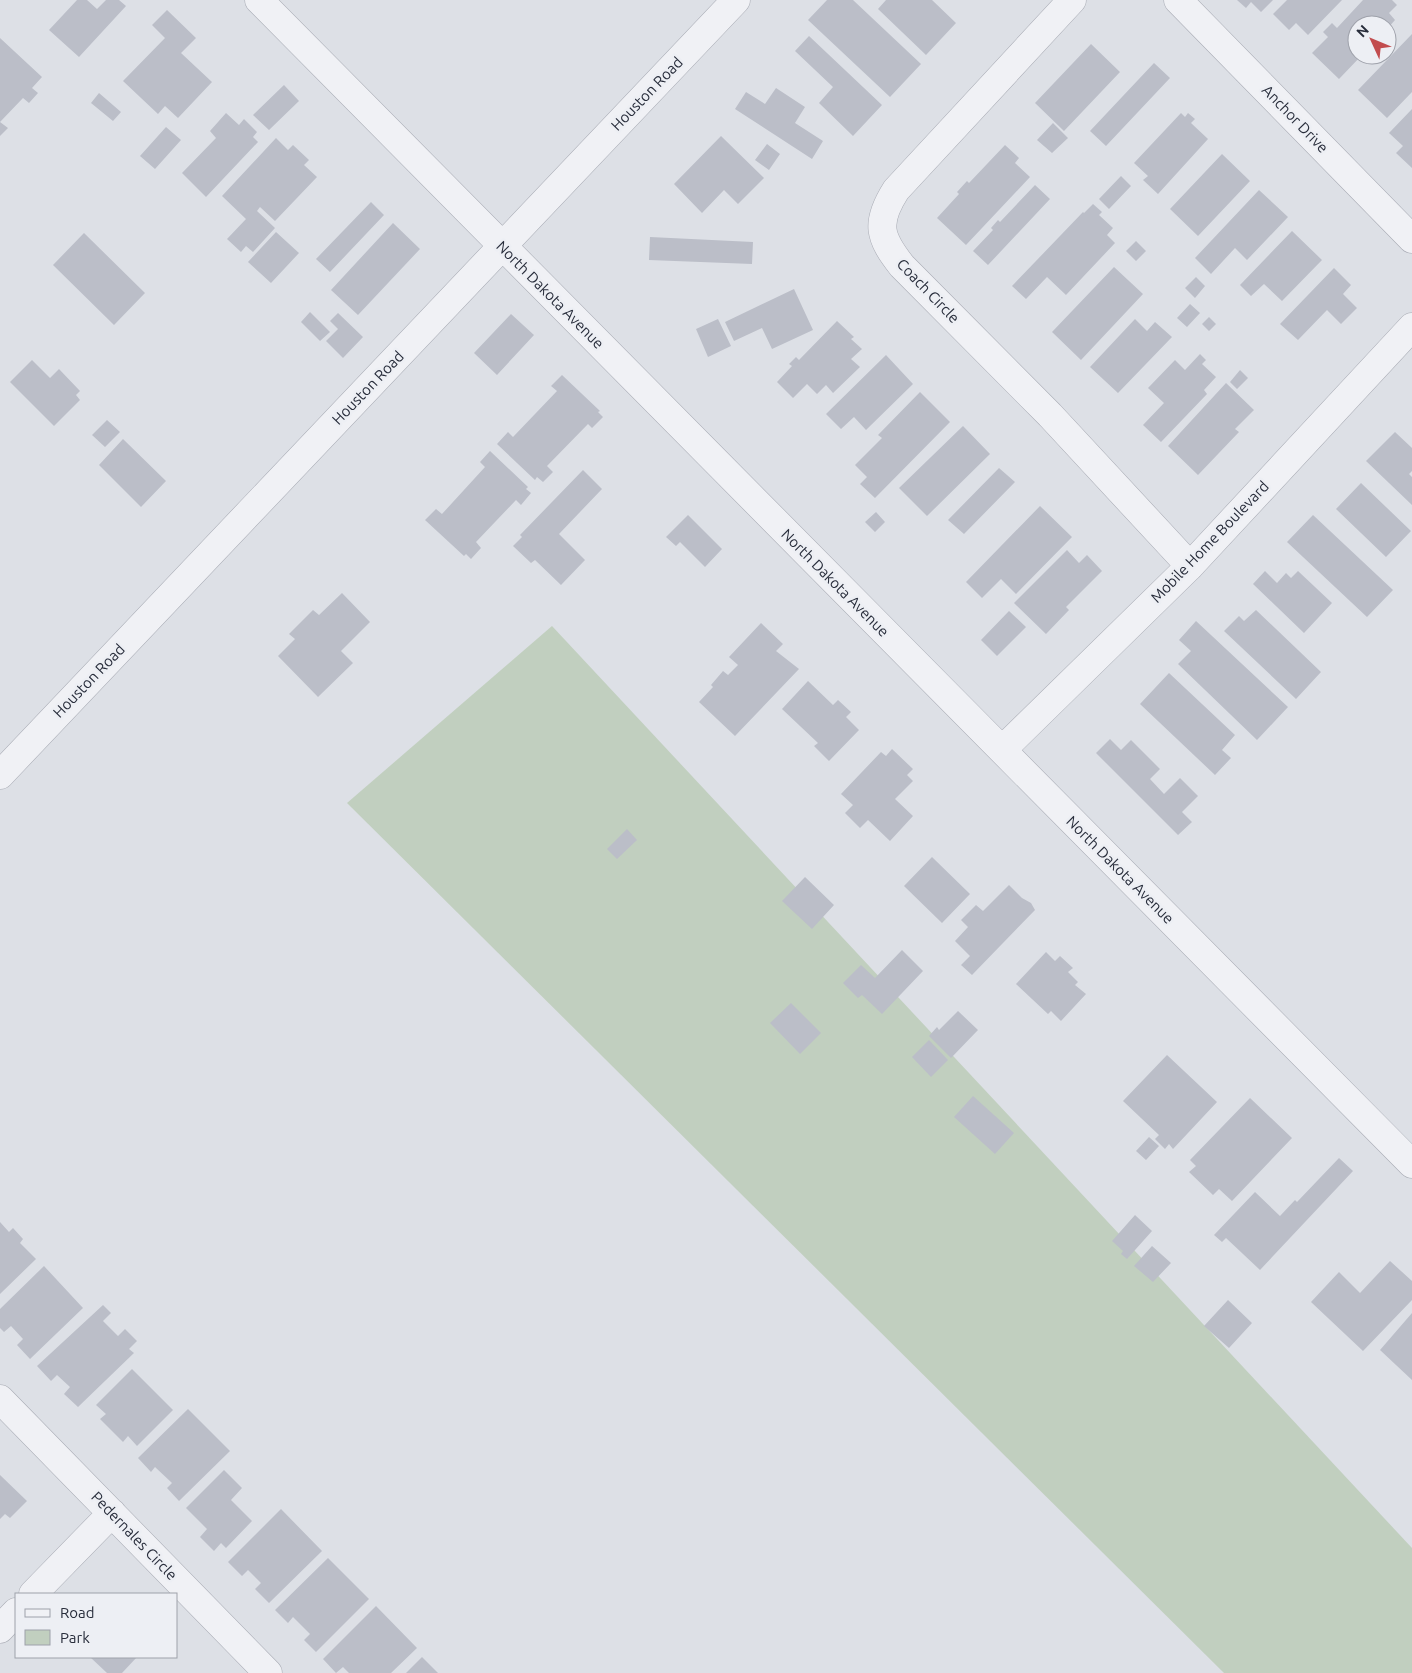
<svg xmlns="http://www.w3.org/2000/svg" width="1412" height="1673" font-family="Ubuntu,sans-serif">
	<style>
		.green { fill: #c1cfbf }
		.building { fill: #bbbec8 }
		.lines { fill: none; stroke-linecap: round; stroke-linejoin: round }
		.minor-casing { stroke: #a7aab3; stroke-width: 29 }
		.minor { stroke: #f0f1f5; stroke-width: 28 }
		.labels { text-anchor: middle; stroke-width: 5; stroke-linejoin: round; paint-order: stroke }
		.street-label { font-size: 15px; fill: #282d3b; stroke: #edeff4 }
	</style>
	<rect width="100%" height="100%" fill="#dde0e6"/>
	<path class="green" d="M552 626 1412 1548V1673H1224L347 803Z"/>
	<path class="building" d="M77 0H87L97 9 106 0H119L126 6 79 57 49 30Z
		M827 0H853L921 64 890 97 808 20Z
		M886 0H932L956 23 926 55 878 9Z
		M1237 0H1273L1261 12 1251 2 1246 8Z
		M1287 0H1342L1308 35 1296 23 1289 30 1273 14Z
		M1363 0H1392L1397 5 1389 13 1395 20 1387 29V25H1357V55H1362L1339 79 1312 53 1328 37 1323 32 1332 23 1337 28Z
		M167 10 196 38 181 53 212 82 178 118 165 106 158 114 123 81 165 38 152 25Z
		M1412 34V92L1387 118 1358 90Z
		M809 36 882 105 853 136 819 103 833 87 795 51Z
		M0 38 42 77 32 88 38 93 29 103 23 98 0 122 8 128 0 136Z
		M1091 44 1120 72 1064 131 1035 103Z
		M1154 63 1170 78 1106 146 1090 131Z
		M284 85 299 101 269 130 253 115Z
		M776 88 805 107 795 123 823 141 812 159 735 109 746 92 765 104Z
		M99 93 121 112 113 121 91 103Z
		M1412 109V168L1396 153 1403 146 1389 133Z
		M226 113 239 125 244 119 257 132 253 137 258 142 206 197 182 173 216 138 210 131Z
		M1181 113 1185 117 1188 113 1195 119 1191 123 1208 139 1158 194 1143 180 1148 176 1134 163Z
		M1053 123 1068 138 1052 153 1037 140Z
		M166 127 181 140 155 169 140 156Z
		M721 136 764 178 738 204 724 190 702 213 674 184Z
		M276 138 288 150 293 145 309 160 304 165 317 177 275 221 260 207 257 211 275 228 253 252 246 246 241 252 227 239 246 219 222 196Z
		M767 144 780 154 769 170 755 160Z
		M1005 145 1019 158 1015 163 1030 177 966 245 937 218 959 194 957 192 967 181 969 183Z
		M1222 154 1250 181 1198 236 1170 209Z
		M1121 176 1131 186 1109 209 1099 199Z
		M1035 185 1050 199 988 265 973 251 993 230 991 228 998 220 1000 222Z
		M1259 190 1288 217 1247 260 1235 248 1211 274 1195 258Z
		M371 202 384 215 330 272 316 259Z
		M1093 204 1102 212 1099 215 1113 228 1107 235 1115 243 1066 295 1047 277 1026 299 1012 286 1083 212 1084 213Z
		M393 223 420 249 358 315 331 290Z
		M1292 231 1322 260 1282 301 1264 284 1251 296 1240 285Z
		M276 232 299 253 271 283 248 262Z
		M84 233 145 293 114 325 53 265Z
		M650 237 753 242 752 264 649 260Z
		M1136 241 1146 251 1136 261 1126 251Z
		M1114 267 1143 294 1081 360 1052 332Z
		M1334 268 1351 285 1343 294 1357 308 1341 324 1327 310 1298 340 1280 324Z
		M1196 277 1205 286 1195 298 1185 288Z
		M794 289 813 330 772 349 762 328 734 341 725 322Z
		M1190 304 1200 313 1187 327 1177 318Z
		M310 312 330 332 320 341 301 322Z
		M338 313 363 337 343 358 326 341 338 329 330 321Z
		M511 314 534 335 497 375 474 353Z
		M1209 317 1216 324 1209 331 1202 324Z
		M718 319 731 346 708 357 696 329Z
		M1135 319 1147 331 1155 322 1172 337 1118 393 1090 367Z
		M837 321 854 337 851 339 862 349 851 359 860 367 833 393 826 385 817 394 807 384 793 398 777 382 792 366 789 364 796 357 799 360Z
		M1200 354 1206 360 1202 364 1216 377 1204 390 1207 394 1161 442 1143 425 1164 403 1148 388 1175 360 1185 370Z
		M886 355 913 384 866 430 854 417 841 429 826 414Z
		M32 360 50 378 59 369 80 391 76 395 80 400 54 426 10 382Z
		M1240 370 1248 378 1237 389 1230 382Z
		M562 375 600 411 598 412 603 417 592 428 588 424 547 466 553 472 543 482 537 477 535 480 497 444 508 432 513 437 557 391 551 386Z
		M1226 383 1254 410 1235 429 1239 432 1198 475 1168 446Z
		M920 392 950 422 875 498 860 484 867 477 855 465 882 438 878 435Z
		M107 420 120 432 105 447 92 435Z
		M963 426 990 454 927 516 899 488Z
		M1395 432 1412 448V471L1409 474 1412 477V505L1366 461Z
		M123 439 166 481 141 507 99 465Z
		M490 451 528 487 526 489 531 493 521 505 516 500 476 542 481 548 471 559 466 554 464 556 425 520 436 509 442 514 485 467 480 462Z
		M999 468 1015 482 964 534 948 520Z
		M583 470 602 489 559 534 585 560 561 585 535 560 531 563 513 546 522 537 520 535Z
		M1361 483 1411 531 1386 557 1336 509Z
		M1040 506 1072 537 1016 594 1001 579 982 598 966 582Z
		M876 512 885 522 875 532 865 522Z
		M688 515 722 549 705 567 680 542 676 546 666 537Z
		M1313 515 1393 590 1367 617 1287 542Z
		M1067 550 1079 563 1087 555 1102 571 1066 607 1069 610 1046 634 1014 603Z
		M1265 571 1277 583 1286 573 1291 578 1298 571 1332 603 1304 633 1253 584Z
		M342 593 370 622 341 651 353 663 318 697 278 656 295 639 289 634 313 610 319 615Z
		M1256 610 1321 672 1296 699 1224 631 1239 616 1244 621Z
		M1009 611 1026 627 997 656 981 640Z
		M1196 621 1288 707 1257 740 1178 664 1191 651 1179 640Z
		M761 623 783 644 776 651 799 669 735 736 699 702 713 687 711 685 723 671 728 675 738 665 729 657Z
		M1169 673 1235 735 1222 750 1231 758 1215 775 1140 704Z
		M808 681 833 705 838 700 851 712 846 717 859 730 829 761 814 746 818 743 782 709Z
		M1110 739 1121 750 1131 740 1160 769 1150 779 1164 794 1180 778 1198 796 1182 812 1192 822 1178 835 1096 753Z
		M892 749 913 769 907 775 913 781 895 799 913 816 890 841 868 820 860 828 845 813 853 805 841 794 881 752 886 756Z
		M627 829 637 840 617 859 607 849Z
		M932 857 970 894 942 923 904 886Z
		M805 877 834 905 812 929 782 901Z
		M1009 885 1022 898 1031 903 1035 910 972 975 961 965 970 956 955 941 968 927 961 920 976 905 983 911Z
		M902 950 923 971 882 1014 862 995 858 998 843 983 861 965 875 978Z
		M1046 952 1055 961 1060 956 1073 968 1068 972 1078 982 1075 985 1086 994 1061 1021 1051 1011 1048 1014 1016 984Z
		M791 1003 821 1033 800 1054 770 1023Z
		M958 1011 978 1030 951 1058 929 1036 937 1027 939 1030Z
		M929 1040 948 1060 931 1077 912 1057Z
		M1167 1055 1217 1102 1173 1149 1169 1144 1165 1149 1155 1139 1159 1135 1123 1101Z
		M973 1096 1014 1133 995 1154 954 1117Z
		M1250 1098 1292 1138 1232 1201 1219 1189 1213 1195 1189 1172 1196 1166 1190 1160Z
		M1149 1137 1159 1146 1146 1160 1136 1151Z
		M1339 1158 1353 1171 1260 1270 1226 1238 1222 1242 1214 1235 1255 1192 1280 1216 1295 1200 1297 1202Z
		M1135 1215 1152 1231 1127 1259 1121 1254 1123 1251 1112 1241Z
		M0 1222 9 1232 13 1228 23 1239 20 1243 36 1259 0 1294Z
		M1152 1246 1171 1263 1153 1282 1134 1266Z
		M1390 1261 1412 1281V1300L1363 1351 1311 1302 1339 1272 1360 1293Z
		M44 1266 83 1308 30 1359 17 1345 23 1339 11 1326 4 1332 0 1328V1309Z
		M1228 1300 1252 1323 1229 1348 1204 1326Z
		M103 1305 111 1313 103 1321 118 1336 125 1329 137 1341 129 1349 134 1353 78 1407 64 1394 70 1387 57 1375 51 1381 37 1366Z
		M1412 1313V1380L1380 1350Z
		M132 1369 173 1410 137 1446 128 1436 123 1442 100 1419 106 1414 96 1405Z
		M188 1409 230 1451 179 1501 167 1488 172 1483 155 1467 151 1472 138 1458Z
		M224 1470 242 1488 231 1500 252 1521 226 1548 221 1543 214 1551 200 1537 207 1529 186 1508Z
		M0 1475 27 1501 10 1518 5 1514 0 1519Z
		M281 1509 322 1551 269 1603 255 1589 261 1583 248 1570 242 1576 228 1562Z
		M328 1558 369 1599 316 1652 304 1640 310 1634 293 1617 288 1623 275 1610Z
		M376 1606 417 1648 391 1673H349L343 1667 336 1673 323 1659Z
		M90 1657H137L122 1673H107Z
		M422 1657 438 1673H406Z"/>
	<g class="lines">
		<defs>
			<path id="minor" d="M259 0 1412 1164
				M1072 0 896 190C875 223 879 237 902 266L1050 415 1190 566
				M1178 0 1412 239
				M1002 750 1190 566 1412 327
				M0 775 736 0
				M0 1399 268 1673
				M33 1594 112 1513
				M0 1629 16 1612"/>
		</defs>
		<use href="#minor" class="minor-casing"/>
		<use href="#minor" class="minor"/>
	</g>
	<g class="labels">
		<g class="street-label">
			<text transform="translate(647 94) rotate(-46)" y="5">Houston Road</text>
			<text transform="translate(1295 119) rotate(46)" y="5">Anchor Drive</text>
			<text transform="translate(928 291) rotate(46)" y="5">Coach Circle</text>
			<text transform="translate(550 295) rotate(45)" y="5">North Dakota Avenue</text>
			<text transform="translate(368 388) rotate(-46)" y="5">Houston Road</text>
			<text transform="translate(1210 542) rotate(-46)" y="5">Mobile Home Boulevard</text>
			<text transform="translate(835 583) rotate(45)" y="5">North Dakota Avenue</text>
			<text transform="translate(89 681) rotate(-46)" y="5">Houston Road</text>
			<text transform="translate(1120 870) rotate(45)" y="5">North Dakota Avenue</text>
			<text transform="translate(134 1536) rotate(46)" y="5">Pedernales Circle</text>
		</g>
	</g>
	<rect x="15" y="1593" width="162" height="65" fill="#edeff4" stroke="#9ea1aa"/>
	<rect x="25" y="1609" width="25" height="8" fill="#f0f1f5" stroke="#9ea1aa"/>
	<text x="60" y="1618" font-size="15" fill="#282d3b">Road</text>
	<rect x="25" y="1630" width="25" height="15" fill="#c1cfbf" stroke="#9ea1aa"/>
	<text x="60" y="1643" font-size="15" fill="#282d3b">Park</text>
	<g transform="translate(1372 40) rotate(314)"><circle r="24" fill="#edeff4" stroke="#9ea1aa"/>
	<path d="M0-4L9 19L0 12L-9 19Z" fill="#c24c4e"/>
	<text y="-8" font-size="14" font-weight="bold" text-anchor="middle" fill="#282d3b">N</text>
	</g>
</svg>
